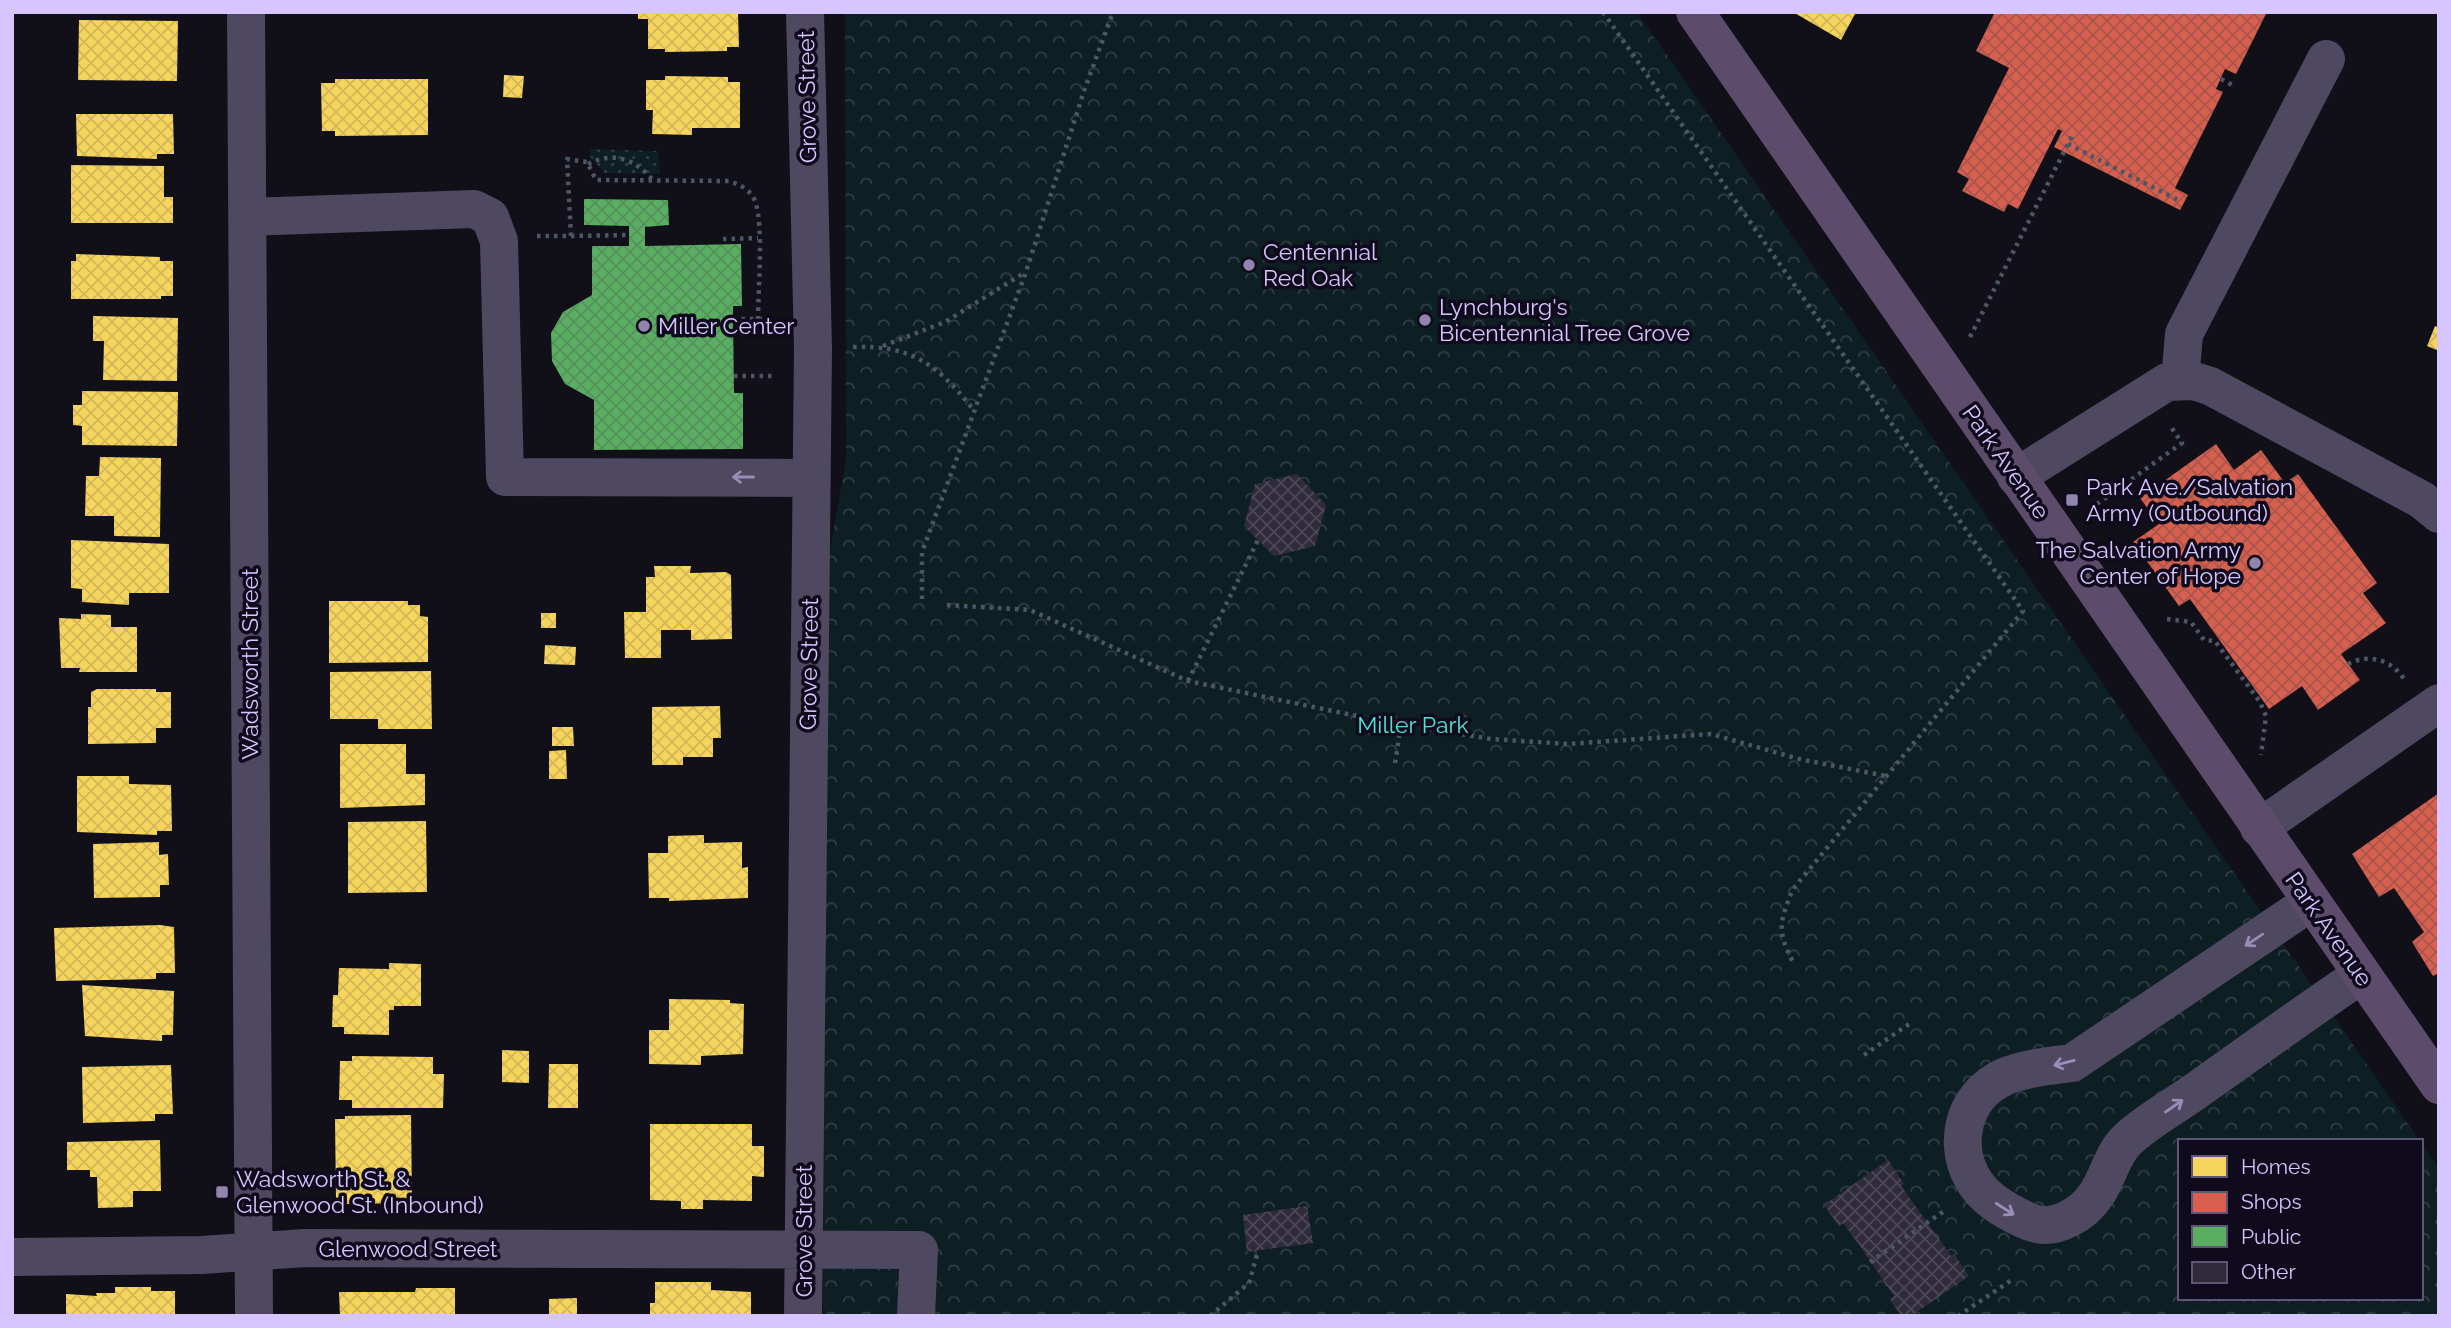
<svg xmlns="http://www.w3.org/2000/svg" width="2451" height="1328" font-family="Raleway,sans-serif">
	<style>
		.park { fill: url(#park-crowns) }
		.garden { fill: url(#garden-dots) }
		.homes { fill: url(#homes-cross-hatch) }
		.shops { fill: url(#shops-cross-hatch) }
		.public { fill: url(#public-cross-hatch) }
		.building { fill: url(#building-cross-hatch) }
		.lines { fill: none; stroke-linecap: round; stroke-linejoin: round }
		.path { stroke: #4b5666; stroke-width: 4.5; stroke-dasharray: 3.5 5; stroke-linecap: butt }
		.minor { stroke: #4e4961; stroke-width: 38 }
		.major { stroke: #5d4b6b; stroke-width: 38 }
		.oneway { stroke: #998db8 }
		.poi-dot { fill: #9185ae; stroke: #100b1c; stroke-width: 2.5 }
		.labels { text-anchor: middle; stroke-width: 7; stroke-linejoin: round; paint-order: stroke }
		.street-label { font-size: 23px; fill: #d6c5ff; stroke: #100b1c }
		.poi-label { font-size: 23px; fill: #d6c5ff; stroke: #100b1c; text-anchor: start }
		.park-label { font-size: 23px; fill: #50e0d4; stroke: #100b1c }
	</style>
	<defs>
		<pattern id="park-crowns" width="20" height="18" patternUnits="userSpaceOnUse" patternTransform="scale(1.75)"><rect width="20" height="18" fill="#0e1f24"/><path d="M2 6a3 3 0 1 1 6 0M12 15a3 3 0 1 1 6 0" fill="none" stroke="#303e45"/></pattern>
		<pattern id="garden-dots" width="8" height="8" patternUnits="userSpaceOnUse" patternTransform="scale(1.75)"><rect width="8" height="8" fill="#0e1f24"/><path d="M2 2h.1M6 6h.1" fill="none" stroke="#303e45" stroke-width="1.8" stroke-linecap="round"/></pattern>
		<pattern id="homes-cross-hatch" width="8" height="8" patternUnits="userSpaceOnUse" patternTransform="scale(1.75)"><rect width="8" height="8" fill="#f6d55c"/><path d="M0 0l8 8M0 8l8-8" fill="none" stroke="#d2b659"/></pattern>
		<pattern id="shops-cross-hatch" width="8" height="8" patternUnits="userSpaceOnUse" patternTransform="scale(1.75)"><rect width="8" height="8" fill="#d6604d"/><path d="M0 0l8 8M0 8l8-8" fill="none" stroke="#a9554d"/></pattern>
		<pattern id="public-cross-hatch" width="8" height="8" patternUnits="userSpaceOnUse" patternTransform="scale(1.75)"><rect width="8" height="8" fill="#5aae61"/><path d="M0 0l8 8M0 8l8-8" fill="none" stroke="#54915c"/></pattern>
		<pattern id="building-cross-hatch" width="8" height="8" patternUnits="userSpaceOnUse" patternTransform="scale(1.75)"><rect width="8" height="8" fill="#302b3b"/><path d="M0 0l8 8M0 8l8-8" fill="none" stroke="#4d4858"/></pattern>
	</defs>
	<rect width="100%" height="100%" fill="#110f18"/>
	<path class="park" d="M845 12H1637L2420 1141H2180V1298H2421V1143L2439 1168V1316H823L821 602 846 459Z"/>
	<path class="garden" d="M589 149 658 151 660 174 605 173 590 157Z"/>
	<path class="homes" d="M638 12H738L739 47H727V51L665 52V49H648V19H638Z
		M1793 12H1856L1841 40Z
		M79 20 178 21 177 81 78 80Z
		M504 75 524 76 522 98 503 97Z
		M665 76 728 77V82H740V128H692V135L652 134 653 110H646V80H665Z
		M335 79H428V135L335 136V131H322L321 83H335Z
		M76 114H173L174 154H157V159L77 156Z
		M71 165 164 166V197H173V223H71Z
		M76 254 160 257V261H173V296H161V299H71V261H76Z
		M93 316 178 318 177 381 103 380 104 341H93Z
		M2435 326 2439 328V351L2427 346Z
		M82 391 178 392 177 446 82 445V426L73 425V405H82Z
		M100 457 161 458 160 537 114 536V516H85L86 476H99Z
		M71 540 169 544V593H129V605L82 602V589L71 588Z
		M654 566H691L690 573 726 572 731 575 732 639 691 640V630H661V658H625L624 612H646V577H655Z
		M329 601H408V605H420V616L428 617V662L329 663Z
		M541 613H556V628H541Z
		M81 614 111 615V627H137V672H79L80 668H61L59 618 81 619Z
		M545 645 576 647 575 665 544 664Z
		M431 671 432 729H378V719H330V672Z
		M97 689H156V692H171V728H156V743L88 744V707H91V692Z
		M720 706 721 738H713V757H683V765H652V707Z
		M552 727H573L574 746H552Z
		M340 744H406V774H425V805L340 808Z
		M566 750 567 779H549V751Z
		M77 776H129V784L171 785 172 831H157V835L77 832Z
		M426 821 427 892 348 893V822Z
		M704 835V843L742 842V868L748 867V898L669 901V898H649L648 853H668V836Z
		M159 842V855L168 854 169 885H160V897L94 898 93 844Z
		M160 925 174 927 175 973H156V979L56 981 54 928Z
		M389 963 421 964V1006H394V1010H389V1035L344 1034V1027H332L333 995H338L339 968 389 969Z
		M82 985 174 991 173 1035H162V1041L85 1036Z
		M669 999 730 1000V1003L744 1004 743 1054 701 1056V1065L649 1064V1030H669Z
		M502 1050 529 1051V1083L502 1082Z
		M352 1056 433 1057V1074H444L443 1108H352V1100H339L340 1061H352Z
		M549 1064H578V1108H548Z
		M171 1065 173 1114H155V1121L83 1123 82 1067Z
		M411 1115 412 1203 346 1204V1199H336L335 1119H345V1116Z
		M650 1124H752V1146H764V1177L752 1176V1201L703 1200V1209H681V1201L650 1200Z
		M160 1140 161 1191H133V1207L98 1208 97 1177H90V1170H67V1142Z
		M655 1282H711V1290L751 1292V1316H650V1303H655Z
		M115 1287H151V1291H175V1316H66V1294L97 1296 96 1293H115Z
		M416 1288H455V1316H340L339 1292H415Z
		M577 1298V1316H549V1299Z"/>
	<path class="shops" d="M1995 12H2267L2236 74 2225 69 2216 89 2223 92 2175 188 2188 195 2180 210 2054 147 2062 131 2058 129 2018 209 2008 204 2004 212 1962 191 1969 179 1957 172 2009 68 1976 51Z
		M2216 444 2234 470 2261 450 2285 483 2298 474 2377 583 2363 593 2386 623 2341 654 2360 680 2318 710 2302 686 2269 709 2190 599 2179 606 2133 542 2159 524 2140 498Z
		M2439 793V973L2433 976 2412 942 2424 932 2394 888 2379 897 2352 854Z"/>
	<path class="public" d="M584 199 668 200 669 225 645 227V246L741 244 742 306H733V319L734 393H743V449L594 450V400L565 384 552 361 551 333 563 312 592 295V246H629V226L584 225Z"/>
	<path class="building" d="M1297 474 1326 505 1315 546 1274 556 1244 526 1255 484Z
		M1888 1160 1904 1184 1901 1186 1951 1256 1954 1254 1969 1276 1911 1316H1901L1890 1299 1894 1296 1860 1246 1843 1223 1839 1226 1824 1205Z
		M1307 1206 1313 1243 1247 1252 1243 1215Z"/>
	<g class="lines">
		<path class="path" d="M1603 12 2023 611 1793 889C1780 921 1776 930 1793 962
			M2221 79 2236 87
			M2068 144 2180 201
			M588 164C614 151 634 159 652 179
			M537 236H571L567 159 587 162 596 180 729 181C740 185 750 189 755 201 764 226 758 289 758 319
			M571 236 628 235
			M723 239 758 238
			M733 319H774
			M1970 337 2072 136
			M883 346 945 322 1024 273
			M853 347C911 345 937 364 972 408
			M734 376H775
			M2090 509 2182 443 2171 427
			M922 599V552L1026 272 1084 91 1113 12
			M947 605 1030 610 1188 681 1381 721 1491 739 1568 744 1711 734 1799 759 1886 776
			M2167 619 2191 622 2204 640 2215 641 2260 702 2266 716 2261 755
			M2348 664C2369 653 2392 660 2404 679
			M1188 681 1258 540
			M1395 763 1401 725
			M1864 1055 1912 1022
			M1870 1262 1947 1209
			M1210 1316 1249 1283 1258 1251
			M1958 1316 2013 1279"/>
		<path class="minor" d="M246 12 254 1316
			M250 217 474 209 490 217 499 241 505 477 811 478
			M2180 381 2184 334 2326 59
			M2016 477 2167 382 2194 381 2210 386 2422 500 2439 514
			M2259 828 2439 703
			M2311 902 2072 1063C2049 1066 2025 1068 2004 1077 1962 1096 1951 1147 1976 1184 1987 1200 2006 1211 2023 1219 2043 1229 2058 1226 2077 1214 2108 1193 2107 1159 2127 1140 2148 1120 2177 1105 2200 1088 2254 1050 2307 1011 2361 975
			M12 1257 202 1255 305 1248 919 1250 916 1316
			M803 1316 813 348 805 12"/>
		<path class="major" d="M1695 12 2439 1085"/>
	</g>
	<defs><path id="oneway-shaft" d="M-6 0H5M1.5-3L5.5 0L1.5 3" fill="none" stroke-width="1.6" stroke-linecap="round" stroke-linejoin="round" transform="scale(1.75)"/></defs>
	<g class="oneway">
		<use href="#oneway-shaft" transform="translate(743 477) rotate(180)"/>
		<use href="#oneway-shaft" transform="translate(2254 940) rotate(146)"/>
		<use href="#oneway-shaft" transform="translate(2064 1063) rotate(166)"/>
		<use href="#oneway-shaft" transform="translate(2174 1106) rotate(-35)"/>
		<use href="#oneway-shaft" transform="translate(2005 1209) rotate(33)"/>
	</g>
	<g class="poi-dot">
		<circle cx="1249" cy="265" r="7"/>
		<circle cx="1425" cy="320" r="7"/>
		<circle cx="644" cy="326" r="7"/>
		<rect x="2065" y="493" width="14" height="14" rx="3.5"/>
		<circle cx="2255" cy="563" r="7"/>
		<rect x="215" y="1185" width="14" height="14" rx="3.5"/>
	</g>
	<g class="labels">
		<g class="street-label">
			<text transform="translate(807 97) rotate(-91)" y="8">Grove Street</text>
			<text transform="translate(2006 462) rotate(55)" y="8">Park Avenue</text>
			<text transform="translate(250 664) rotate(-90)" y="8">Wadsworth Street</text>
			<text transform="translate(809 664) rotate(-89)" y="8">Grove Street</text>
			<text transform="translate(2329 929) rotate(55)" y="8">Park Avenue</text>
			<text transform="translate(804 1231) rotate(-90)" y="8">Grove Street</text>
			<text x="408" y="1257">Glenwood Street</text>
		</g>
		<g class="poi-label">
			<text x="1263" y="260">Centennial<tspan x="1263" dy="26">Red Oak</tspan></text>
			<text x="1439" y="315">Lynchburg's<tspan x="1439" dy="26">Bicentennial Tree Grove</tspan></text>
			<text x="658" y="334">Miller Center</text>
			<text x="2086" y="495">Park Ave./Salvation<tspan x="2086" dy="26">Army (Outbound)</tspan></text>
			<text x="2241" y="558" text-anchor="end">The Salvation Army<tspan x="2241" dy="26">Center of Hope</tspan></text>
			<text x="236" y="1187">Wadsworth St. &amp;<tspan x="236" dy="26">Glenwood St. (Inbound)</tspan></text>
		</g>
		<g class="park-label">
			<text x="1413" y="733">Miller Park</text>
		</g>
	</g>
	<rect width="2451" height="1328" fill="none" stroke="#d6c5ff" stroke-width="28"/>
	<rect x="2178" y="1139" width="245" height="161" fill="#100b1c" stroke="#5f5577" stroke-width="2"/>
	<rect x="2192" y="1156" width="35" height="21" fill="#f6d55c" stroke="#5f5577" stroke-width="2"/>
	<text x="2241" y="1174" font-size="21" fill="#d6c5ff">Homes</text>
	<rect x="2192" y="1192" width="35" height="21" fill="#d6604d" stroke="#5f5577" stroke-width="2"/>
	<text x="2241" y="1209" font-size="21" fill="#d6c5ff">Shops</text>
	<rect x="2192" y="1226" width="35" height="21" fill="#5aae61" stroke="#5f5577" stroke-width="2"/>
	<text x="2241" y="1244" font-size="21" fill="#d6c5ff">Public</text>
	<rect x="2192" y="1262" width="35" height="21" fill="#302b3b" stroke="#5f5577" stroke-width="2"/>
	<text x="2241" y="1279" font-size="21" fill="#d6c5ff">Other</text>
</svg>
